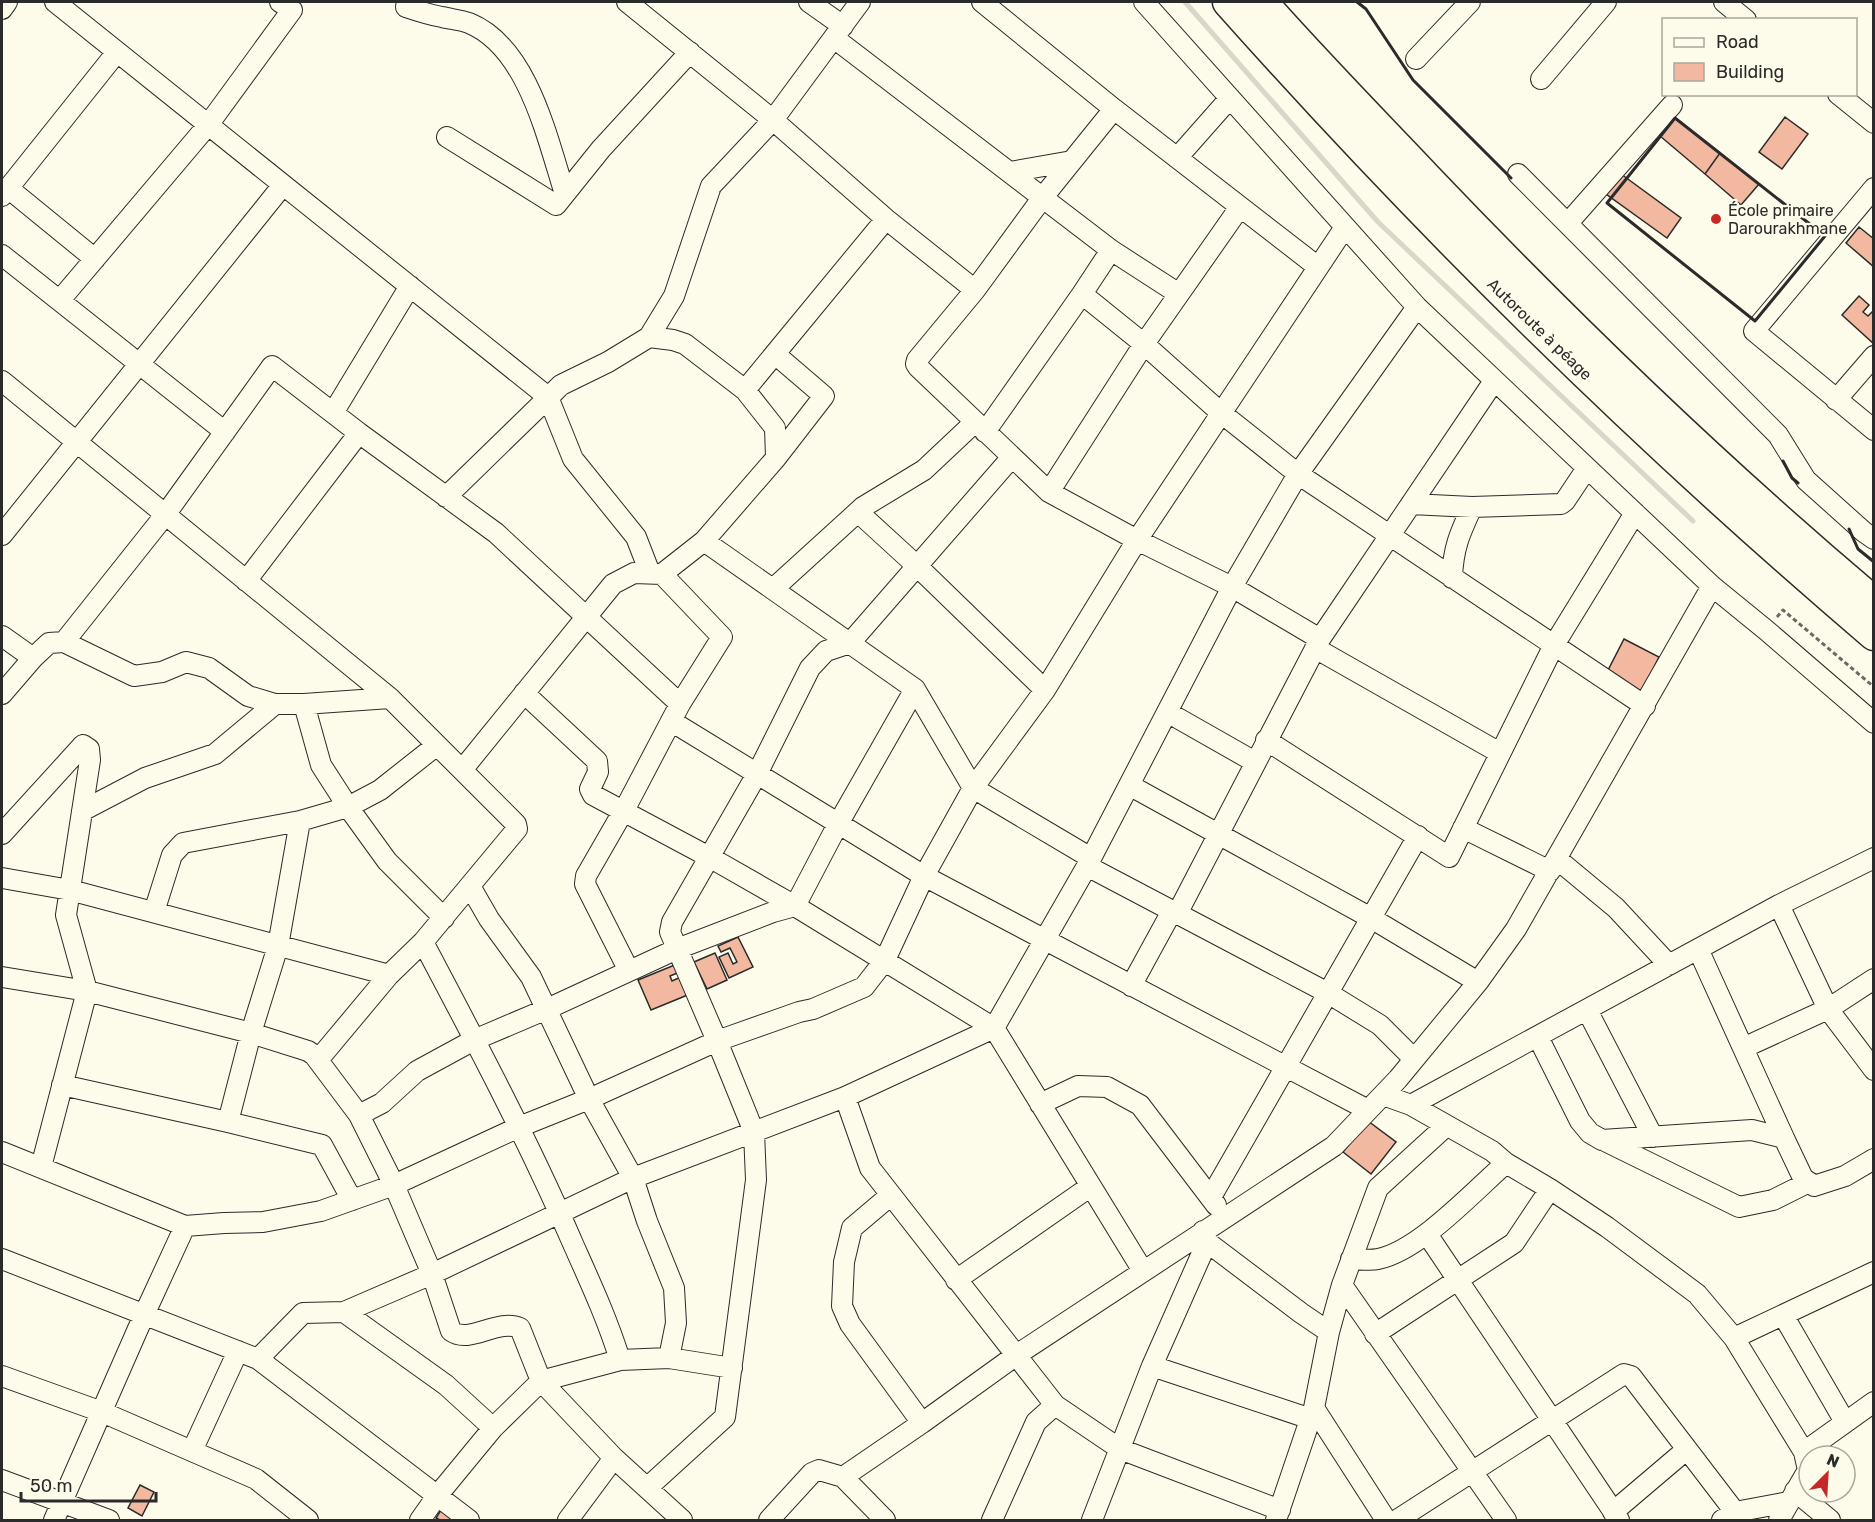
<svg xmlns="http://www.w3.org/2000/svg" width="1875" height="1522" font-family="Rubik,sans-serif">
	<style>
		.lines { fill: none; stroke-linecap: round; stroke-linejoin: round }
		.stream { stroke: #d8d7c9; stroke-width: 5 }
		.building { fill: #f2b8a0; stroke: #2b2b2b; stroke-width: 1.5 }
		.minor-casing { stroke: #2b2b2b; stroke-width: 22 }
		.highway-casing { stroke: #2b2b2b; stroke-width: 33 }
		.path { stroke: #6a6964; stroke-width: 3; stroke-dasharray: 4.5 3; stroke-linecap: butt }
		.minor { stroke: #fdfbea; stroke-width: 20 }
		.highway { stroke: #fdfbea; stroke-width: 30 }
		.wall { stroke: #2b2b2b; stroke-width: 3 }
		.poi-dot { fill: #c62828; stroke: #fdfbea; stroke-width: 2 }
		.labels { text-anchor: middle; stroke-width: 4.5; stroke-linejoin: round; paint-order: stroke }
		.poi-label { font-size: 16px; fill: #2b2b2b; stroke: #fdfbea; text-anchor: start }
		.street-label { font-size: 16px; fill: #2b2b2b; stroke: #fdfbea }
	</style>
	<rect width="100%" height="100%" fill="#fdfbea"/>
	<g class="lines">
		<path class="stream" d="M1185 2 1378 222 1693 521"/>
	</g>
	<path class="building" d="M1785 117 1808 134 1782 169 1759 152Z
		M1675 118 1720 153 1705 174 1660 136Z
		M1720 153 1759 184 1741 205 1705 174Z
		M1621 174 1681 218 1667 238 1606 194Z
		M1859 227 1874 239V267L1846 243Z
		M1859 296 1869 305 1863 312 1868 316 1874 310V344L1842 315Z
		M1624 639 1659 657 1640 696 1604 678Z
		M738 937 753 967 729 978 719 957 728 953 733 964 737 962 730 948 721 952 718 946Z
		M715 953 727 980 707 989 694 962Z
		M677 964 680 972 670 976 672 981 683 976 690 994 651 1010 638 980Z
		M1368 1121 1396 1142 1371 1174 1343 1152Z
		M140 1485 154 1492 142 1516 128 1508Z
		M441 1510 456 1520H440L436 1518Z"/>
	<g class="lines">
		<defs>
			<path id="minor" d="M55 2 548 397 573 459 636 537 650 573
				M407 2 406 7C418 11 430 15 442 17 450 19 461 20 469 23 528 47 547 138 565 194
				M627 2 773 120 886 219 975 290
				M809 2 843 26
				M982 2 1114 109 1318 267
				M1144 2 1417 307 1712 586 1766 630 1874 723
				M1724 2 1746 20
				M2 9 7 2
				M834 38 1111 250
				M1416 59 1470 2
				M1541 79 1606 2
				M1838 94 1874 123
				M1114 109 1043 197 975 290 917 360 916 364 918 367 1049 492 1137 540 1232 587 1320 639
				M447 137 556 205 601 149 690 52
				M1177 158 1230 98
				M1010 172 1072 161
				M1518 174 1778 435 1806 480 1864 532 1874 539
				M8 188 95 259
				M1874 188 1754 331 1874 430
				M2 196 117 52
				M1568 223 1672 105
				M2 255 225 432
				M1179 294 1111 250 1082 294 1144 344 1220 412 1298 474 1645 706
				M60 300 208 125 292 10 280 2
				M649 337 673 340 685 344 745 390
				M775 354 824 396 776 458
				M2 381 390 698 462 770 613 584 634 573 662 574 704 541 776 458 775 428 745 390 886 219
				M1836 400 1874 356
				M333 413 410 286
				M985 432 1082 294
				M1049 492 1144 344 1240 207
				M446 497 561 385 608 362 649 337 674 296 711 186 773 120 860 2
				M1411 504 1472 507 1561 504 1565 501 1587 468
				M858 512 917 566 1045 690
				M2 535 283 185
				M704 541 915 689 973 788 1091 858
				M1452 578C1453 548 1460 533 1472 507
				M246 581 359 433
				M773 589 863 507 924 470 975 422
				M2 636 33 658
				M64 642 165 515 272 366 359 433 496 533 680 704
				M1315 648 1500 753
				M524 693 597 761 598 772 590 789 593 795 711 858 795 906 994 1028 1143 1271
				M2 694 33 658 49 643 64 642 134 676 162 672 186 662 209 668 248 696 275 704H304L390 698
				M304 704 321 765 348 807 387 861 444 918
				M1167 712 1255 762
				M671 721 924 876 1368 1110
				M1266 740 1449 857 1554 645 1635 513
				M1129 785 1371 918 1478 982
				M82 811 145 778 215 754 275 704
				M1463 828 1550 871
				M2 834 83 745 89 749 90 760 66 915 87 991 41 1167
				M1557 859 1616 908 1669 965
				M1087 866 1328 993 1380 1025 1414 1059
				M2 878 70 890 389 975 423 942 517 829 516 824 462 770
				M1779 905 1828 1009 1874 1070
				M154 912 172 855 183 843 300 821 348 807 380 790 437 745
				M1177 914 1320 639 1494 381
				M423 942C476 1042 529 1142 574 1246 591 1284 608 1321 620 1360
				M1698 949 1784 1138
				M629 971 585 884 586 876 628 803 680 704 722 637 662 574
				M2 977 87 991 251 1033 308 1051 314 1055 359 1115 394 1185 432 1274 451 1331C470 1345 497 1318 520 1328L541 1381 614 1458 682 1520
				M1131 986 1172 911
				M1587 1010 1653 1137
				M1538 1037 1580 1121 1590 1133 1602 1140 1752 1130 1784 1138 1803 1178 1814 1186 1845 1176 1874 1159
				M1743 1048 1828 1009 1874 979
				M318 1060 389 975
				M62 1085 228 1122 322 1145 352 1200
				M1383 1095 1411 1105 1492 1151 1506 1163 1550 1189 1607 1227 1697 1294 1734 1338 1804 1452 1808 1470 1779 1520
				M845 1097 870 1168 1055 1405 1120 1449 1280 1510
				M1040 1104 1078 1086 1107 1087 1140 1105 1216 1205
				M1411 1105 1779 905 1874 858
				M359 1115 382 1103 417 1071 474 1040 547 1009 677 949 773 912 795 906 838 824 915 689
				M228 1122 251 1033 278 946 300 821
				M1605 1141 1739 1207 1773 1200 1809 1182
				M2 1152 185 1226 224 1223 263 1222 321 1211 394 1185 519 1127 589 1099 717 1041 799 1012 813 1009 864 987 885 960 924 876 973 788 1045 690 1137 540 1345 227
				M891 1195 852 1228 844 1262 842 1306 850 1324 922 1423
				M1211 1197 1418 836
				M1203 1231 1207 1242 1301 1313 1329 1332
				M1427 1234 1619 1520
				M2 1259 258 1359 469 1520
				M1351 1259C1359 1259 1370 1261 1378 1259 1419 1251 1474 1191 1506 1163
				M956 1280 1091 1186
				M1342 1285 1506 1520
				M344 1312 446 1385 493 1428
				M1783 1315 1845 1422
				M1375 1334 1514 1243 1550 1189
				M1734 1338 1874 1272
				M669 1358 732 1368
				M258 1359 303 1313 344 1312 432 1274 633 1178 845 1097 994 1028 1087 866 1232 587 1298 474 1417 307
				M1152 1366 1311 1419
				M2 1376 102 1412 256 1479 308 1520
				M1314 1408 1386 1520
				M192 1451 238 1351
				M1804 1452 1874 1402
				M843 1477 922 1423 1015 1356 1334 1146 1398 1079 1478 982 1516 929 1712 586
				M2 1480 109 1520
				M647 1488 725 1417 756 1180 754 1132 717 1041 670 932 672 922 757 774 810 668 826 651 850 643 1012 457
				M1795 1491 1830 1520
				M1613 1512 1686 1450
				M54 1520 144 1315 185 1226
				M420 1520 437 1496 493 1428 541 1381 620 1360 669 1358 676 1323 674 1288 647 1221 633 1178 589 1099 531 977 489 919 470 886
				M568 1520 614 1458
				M769 1520 812 1473 819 1470 843 1477 885 1520
				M992 1520 1036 1422 1055 1405
				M1092 1520 1152 1366 1207 1242
				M1276 1520 1314 1408 1329 1332 1342 1285 1378 1188 1446 1126
				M1397 1520 1624 1374 1631 1376 1735 1512
				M1722 1520 1735 1512 1789 1502"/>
			<path id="highway" d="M1228 2C1428 227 1644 439 1874 635
				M1262 2C1315 62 1371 119 1426 177 1568 326 1716 469 1874 602"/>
		</defs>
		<use href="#minor" class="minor-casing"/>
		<use href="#highway" class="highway-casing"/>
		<path class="path" d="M1777 617 1783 610 1874 687"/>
		<use href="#minor" class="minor"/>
		<use href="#highway" class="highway"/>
		<path class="wall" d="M1357 2 1366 9 1413 80 1511 178
			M1675 118 1825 236 1755 321 1607 203Z
			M1783 461 1792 478 1798 483
			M1849 529 1858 549 1874 562"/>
	</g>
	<circle class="poi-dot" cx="1716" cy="219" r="6"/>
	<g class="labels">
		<g class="poi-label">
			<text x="1728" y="216">École primaire<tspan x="1728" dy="18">Darourakhmane</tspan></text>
		</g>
		<g class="street-label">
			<text transform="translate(1540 329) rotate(44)" y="6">Autoroute à péage</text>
		</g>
	</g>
	<rect width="1875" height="1522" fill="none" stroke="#2b2b2b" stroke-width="6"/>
	<rect x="1662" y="18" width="195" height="78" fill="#fdfbea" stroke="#a9a89e" stroke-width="1.5"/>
	<rect x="1674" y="38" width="30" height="9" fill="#fdfbea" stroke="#a9a89e" stroke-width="1.5"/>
	<text x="1716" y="48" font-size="18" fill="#2b2b2b">Road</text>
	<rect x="1674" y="63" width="30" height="18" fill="#f2b8a0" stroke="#a9a89e" stroke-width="1.5"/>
	<text x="1716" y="78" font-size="18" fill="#2b2b2b">Building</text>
	<g transform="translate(1827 1474) rotate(24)"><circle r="28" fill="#fdfbea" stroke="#a9a89e" stroke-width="1.5"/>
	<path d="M0-4.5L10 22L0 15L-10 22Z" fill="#c62828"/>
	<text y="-9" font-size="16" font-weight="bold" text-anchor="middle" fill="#2b2b2b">N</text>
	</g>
	<path d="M21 1492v9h135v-9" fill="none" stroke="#2b2b2b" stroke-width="3"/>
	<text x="30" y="1492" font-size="18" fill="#2b2b2b" stroke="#fdfbea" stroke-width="4.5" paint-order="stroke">50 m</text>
</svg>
